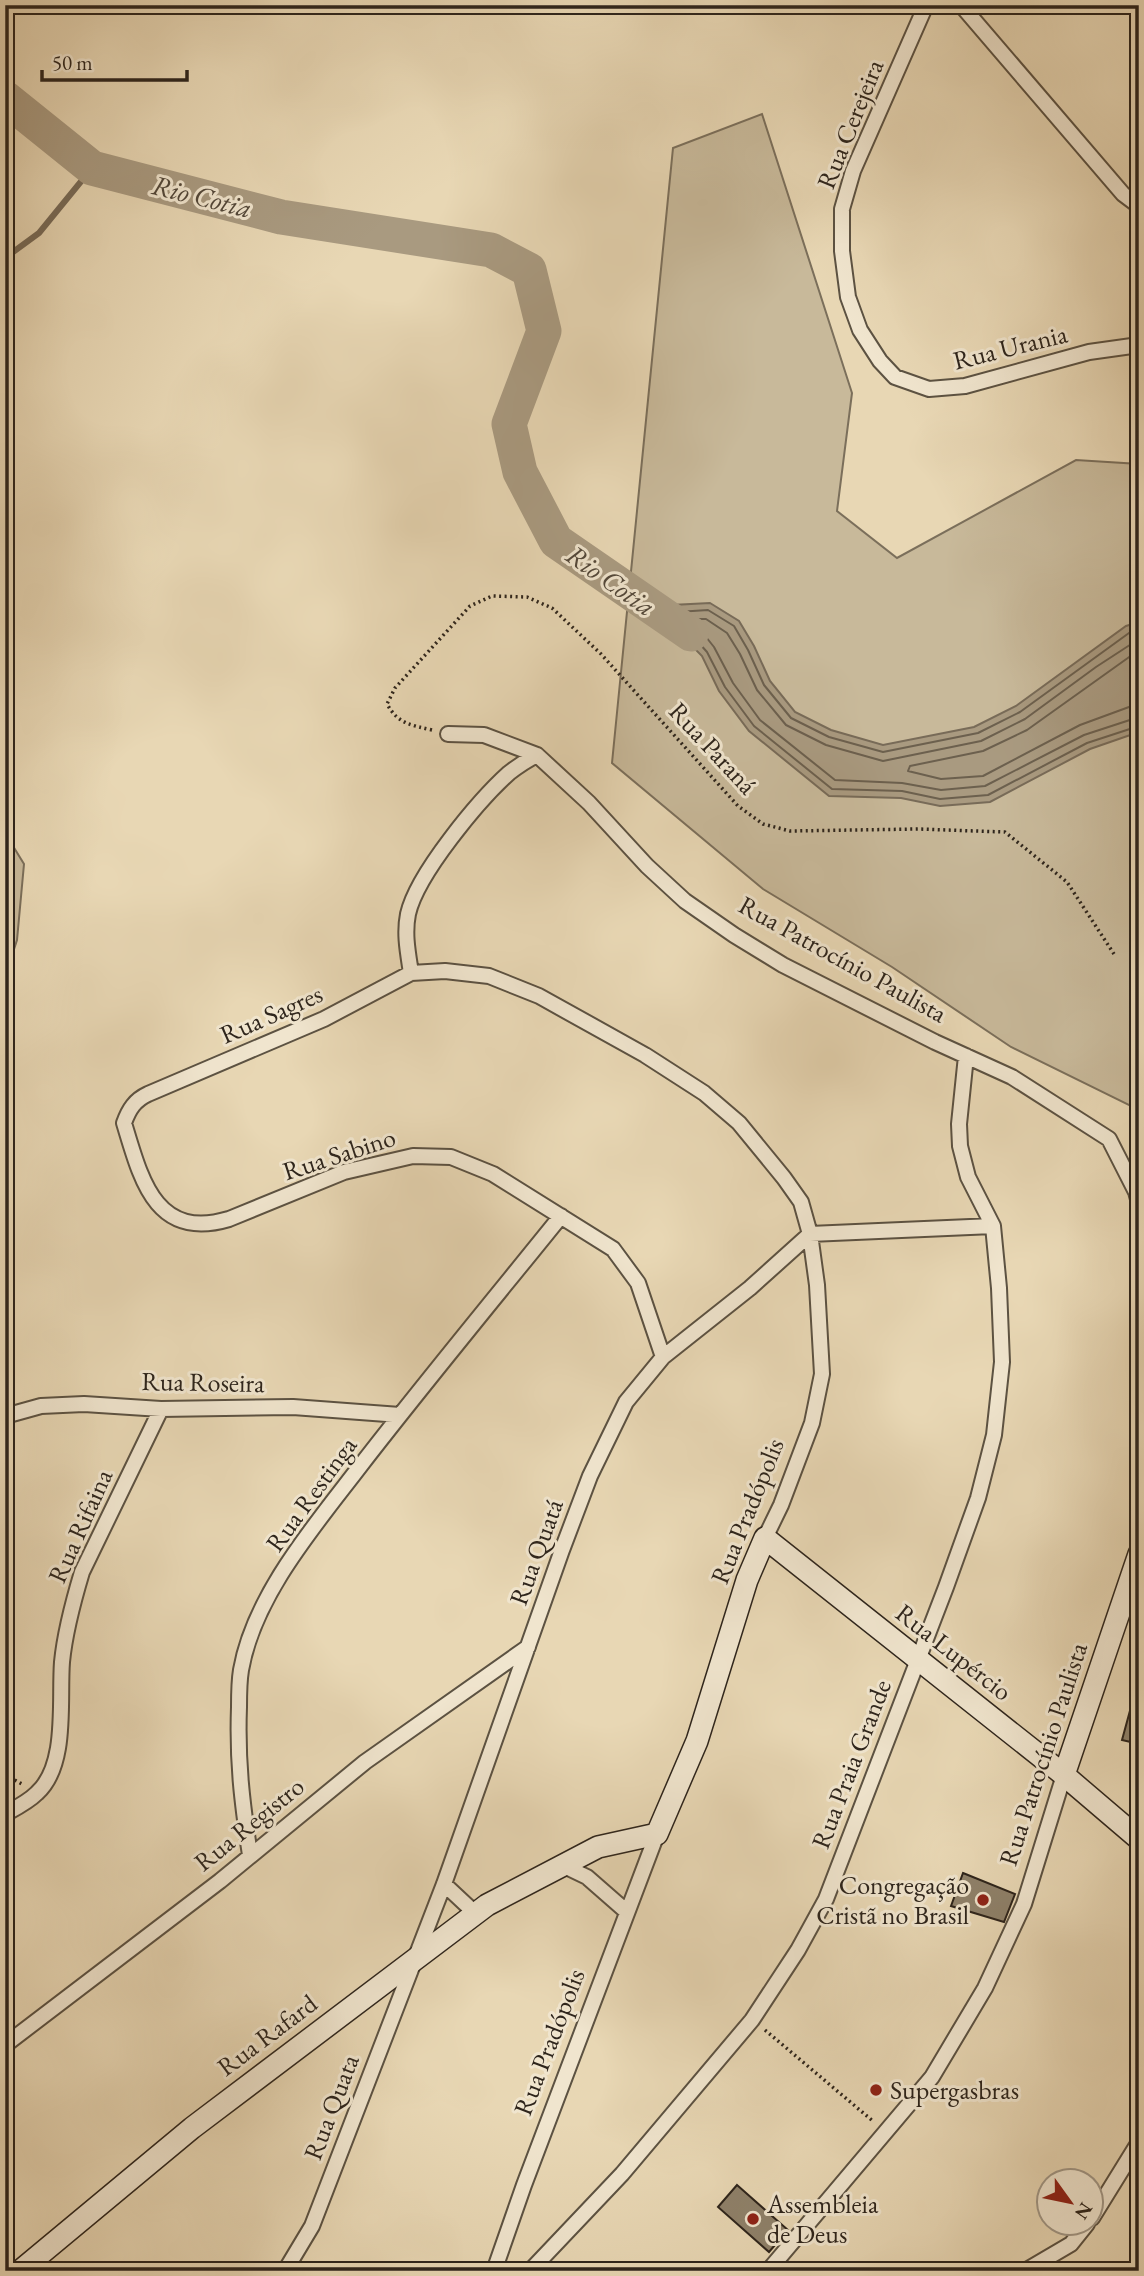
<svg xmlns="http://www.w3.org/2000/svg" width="1144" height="2276" font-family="'EB Garamond',serif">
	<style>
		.green { fill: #c8b99a; stroke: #7b6f5b; stroke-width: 2 }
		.water { fill: #a99a80; stroke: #786b58; stroke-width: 2 }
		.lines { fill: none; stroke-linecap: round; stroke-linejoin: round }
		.shore { stroke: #6c604e; stroke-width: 2 }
		.stream { stroke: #786b58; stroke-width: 6 }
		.river { stroke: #a99a80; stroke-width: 35 }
		.building { fill: #8f826b; stroke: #2e251c; stroke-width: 2 }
		.street-casing { stroke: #5c5242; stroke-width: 18 }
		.secondary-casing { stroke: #2e251c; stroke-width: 24 }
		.path { stroke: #2e251c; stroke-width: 3.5; stroke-dasharray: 2 3.5; stroke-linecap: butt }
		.street { stroke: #f0e5ce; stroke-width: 14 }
		.secondary { stroke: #f0e5ce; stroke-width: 21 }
		.poi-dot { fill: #8f2418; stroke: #f0e5ce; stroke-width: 2.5 }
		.labels { text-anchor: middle; stroke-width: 6; stroke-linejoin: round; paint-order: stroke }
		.street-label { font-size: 26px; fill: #2e251c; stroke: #f0e5ce }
		.poi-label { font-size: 26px; fill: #2e251c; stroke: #f0e5ce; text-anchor: start }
		.water-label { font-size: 28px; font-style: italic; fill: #53483a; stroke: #f0e5ce }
	</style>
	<rect width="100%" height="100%" fill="#e8d7b4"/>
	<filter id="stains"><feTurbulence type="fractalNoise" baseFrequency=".00286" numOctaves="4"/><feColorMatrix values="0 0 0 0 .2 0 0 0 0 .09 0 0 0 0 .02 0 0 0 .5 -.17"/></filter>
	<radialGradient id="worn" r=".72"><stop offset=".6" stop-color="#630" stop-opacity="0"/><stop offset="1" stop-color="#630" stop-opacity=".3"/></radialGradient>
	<path class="green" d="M762 114 852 393 837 511 897 558 1076 460 1139 464V1110L1011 1047 892 967 763 889 612 763 673 148Z
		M5 833 24 864 17 940 5 977Z"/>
	<path class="water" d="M710 603 739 621 754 646 770 681 795 712 831 730 883 745 974 727 1016 706 1126 626 1139 622V732L1090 749 990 802 940 806 901 798 829 796 749 731 719 691 702 656 653 606Z"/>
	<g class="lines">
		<path class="shore" d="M1139 629 1129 633 1020 712 978 733 883 752 829 737 791 718 764 685 748 650 734 626 708 610 677 612 674 615 707 652 725 687 754 726 832 789 902 791 940 799 988 795 1087 743 1139 726
			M1139 639 1096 667 1025 719 981 741 883 761 826 745 786 725 757 690 740 654 727 633 706 619H697L694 622 714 647 733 683 760 720 835 780 902 783 941 790 985 786 1084 735 1139 717
			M1139 650 1027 730 983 751 910 766 908 771 941 779 983 776 1080 725 1129 707 1139 706"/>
		<path class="stream" d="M5 258 39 233 92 168"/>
		<path class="river" d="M5 98 92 168 281 217 491 250 529 270 544 331 509 424 520 472 556 541 691 634"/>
	</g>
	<path class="building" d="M1134 1696 1139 1697V1744L1122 1740Z
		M963 1873 1015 1894 1004 1922 951 1906Z
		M737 2185 788 2230 769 2252 718 2207Z"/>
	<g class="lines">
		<defs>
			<path id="street" d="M926 5 853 171 842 209V251L848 297 860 330 880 361 895 377 929 389 965 386 1089 352 1139 345
				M961 5 1123 194 1139 206
				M448 734 484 735 537 755 589 803 647 866 685 901 734 935 783 965 935 1042 1012 1077 1109 1139 1136 1192 1139 1203
				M411 973C408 953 404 934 408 914 417 874 479 800 509 773 518 766 527 760 537 755
				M663 1357 638 1283 613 1249 493 1174 451 1157 413 1156 344 1172 229 1219C155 1241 141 1179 124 1123 129 1109 135 1100 148 1094L324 1019 411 973 445 971 489 976 539 996 645 1055 704 1093 739 1123 784 1178 801 1202 810 1234 817 1285 822 1374 812 1423 781 1505 765 1538
				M5 1416 41 1406 84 1404 161 1409 293 1407 400 1415
				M5 1814C16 1808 28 1802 37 1793 68 1765 59 1701 62 1662 65 1631 73 1602 82 1572L161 1409
				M250 1855C242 1802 237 1761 239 1707 239 1695 239 1682 241 1670 254 1595 316 1524 361 1465 426 1381 494 1299 561 1216
				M562 1865 587 1877 627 1912
				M444 1884 475 1913
				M5 2045 220 1881 365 1762 528 1647
				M1092 2218 1139 2142
				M285 2271 312 2226 444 1884 562 1550 590 1476 626 1402 663 1357 750 1288 810 1234 993 1226
				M494 2271 524 2185 657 1834
				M530 2271 622 2174 752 2020 798 1950 826 1899 946 1587 978 1498 994 1435 1002 1362 999 1288 993 1226 968 1177 960 1146 959 1124 966 1056
				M768 2271 932 2077 985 1988 1024 1904 1064 1775
				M1025 2271 1071 2244 1087 2224"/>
			<path id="secondary" d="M1064 1775 1139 1554
				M20 2271 192 2128 487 1905 598 1847 657 1834 697 1741 747 1580 765 1538 1064 1775 1139 1839"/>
		</defs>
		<use href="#street" class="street-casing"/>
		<use href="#secondary" class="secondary-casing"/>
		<path class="path" d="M432 730C411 725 398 724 387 704L395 688 470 606 492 596 527 597 552 608 601 654 738 806 763 824 790 831 918 829 1005 832 1067 882 1114 954
			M5 1775 24 1785
			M765 2030 874 2122"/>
		<use href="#street" class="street"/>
		<use href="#secondary" class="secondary"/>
	</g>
	<g class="poi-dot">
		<circle cx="983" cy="1900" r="7"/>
		<circle cx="876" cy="2090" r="7"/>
		<circle cx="753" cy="2219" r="7"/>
	</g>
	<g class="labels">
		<g class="street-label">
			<text transform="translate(850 124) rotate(-68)" y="9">Rua Cerejeira</text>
			<text transform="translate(1010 347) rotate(-14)" y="9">Rua Urania</text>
			<text transform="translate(713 748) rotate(47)" y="9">Rua Paraná</text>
			<text transform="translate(843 959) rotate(29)" y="9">Rua Patrocínio Paulista</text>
			<text transform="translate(271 1014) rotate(-24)" y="9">Rua Sagres</text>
			<text transform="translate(339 1154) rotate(-18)" y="9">Rua Sabino</text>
			<text transform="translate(203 1382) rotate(1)" y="9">Rua Roseira</text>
			<text transform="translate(311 1494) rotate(-54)" y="9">Rua Restinga</text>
			<text transform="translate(747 1511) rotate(-68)" y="9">Rua Pradópolis</text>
			<text transform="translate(80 1526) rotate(-66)" y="9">Rua Rifaina</text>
			<text transform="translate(536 1552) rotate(-70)" y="9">Rua Quatá</text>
			<text transform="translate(954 1652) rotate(38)" y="9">Rua Lupércio</text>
			<text transform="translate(1043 1754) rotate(-72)" y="9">Rua Patrocínio Paulista</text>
			<text transform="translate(851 1764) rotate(-69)" y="9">Rua Praia Grande</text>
			<text transform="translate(249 1824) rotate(-39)" y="9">Rua Registro</text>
			<text transform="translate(267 2035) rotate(-37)" y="9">Rua Rafard</text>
			<text transform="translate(549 2042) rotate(-69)" y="9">Rua Pradópolis</text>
			<text transform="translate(331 2107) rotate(-69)" y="9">Rua Quata</text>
		</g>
		<g class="poi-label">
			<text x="969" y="1894" text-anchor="end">Congregação<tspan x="969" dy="30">Cristã no Brasil</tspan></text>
			<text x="890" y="2099">Supergasbras</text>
			<text x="767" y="2213">Assembleia<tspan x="767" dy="30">de Deus</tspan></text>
		</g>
		<g class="water-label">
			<text transform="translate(202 196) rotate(14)" y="10">Rio Cotia</text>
			<text transform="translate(611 580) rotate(35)" y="10">Rio Cotia</text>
		</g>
	</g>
	<rect width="1144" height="2276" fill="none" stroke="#e8d7b4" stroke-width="28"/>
	<rect x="7" y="7" width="1130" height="2262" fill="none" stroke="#2e251c" stroke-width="3.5"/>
	<rect x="14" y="14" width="1116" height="2248" fill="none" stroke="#2e251c" stroke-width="2"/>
	<g transform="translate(1070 2202) rotate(123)"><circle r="33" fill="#f0e5ce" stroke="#a29887" stroke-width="2"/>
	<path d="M0-5L12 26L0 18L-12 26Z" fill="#8f2418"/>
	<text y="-10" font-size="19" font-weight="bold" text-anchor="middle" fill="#2e251c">N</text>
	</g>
	<path d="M42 70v10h145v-10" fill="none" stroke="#2e251c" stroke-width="3.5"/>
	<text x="52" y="70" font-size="21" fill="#2e251c" stroke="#f0e5ce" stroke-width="5" paint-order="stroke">50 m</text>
	<rect width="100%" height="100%" filter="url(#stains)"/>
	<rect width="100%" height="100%" fill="url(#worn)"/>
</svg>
